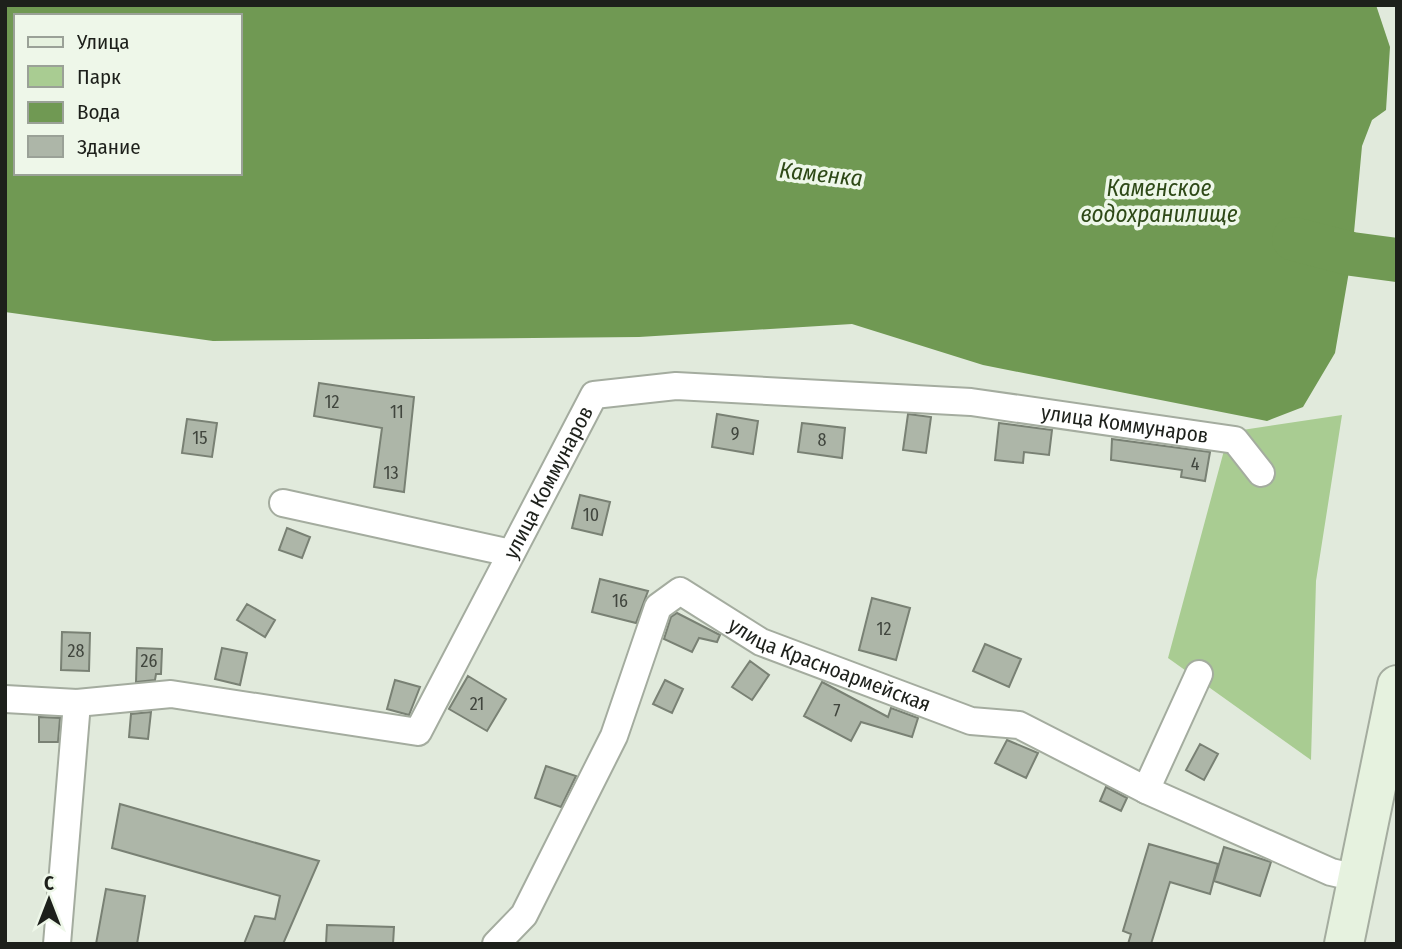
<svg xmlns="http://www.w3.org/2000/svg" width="1402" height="949" font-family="'Fira Sans Condensed',sans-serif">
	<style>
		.green { fill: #a9cc92 }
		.water { fill: #709953; fill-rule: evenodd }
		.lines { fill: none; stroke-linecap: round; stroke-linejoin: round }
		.river { stroke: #709953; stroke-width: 44 }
		.building { fill: #adb6a8; stroke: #798174; stroke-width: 2 }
		.minor-casing { stroke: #a4ac9f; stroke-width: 30 }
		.secondary-casing { stroke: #a4ac9f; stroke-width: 42 }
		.minor { stroke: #fff; stroke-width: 26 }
		.secondary { stroke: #e6f2df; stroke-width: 38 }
		.labels { text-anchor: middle; stroke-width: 7; stroke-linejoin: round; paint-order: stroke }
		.number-label { font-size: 18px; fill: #41463e }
		.street-label { font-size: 21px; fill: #1d201b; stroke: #eef7e9 }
		.water-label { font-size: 23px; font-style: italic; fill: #2e4917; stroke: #eef7e9 }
	</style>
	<rect width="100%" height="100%" fill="#e1eadc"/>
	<path class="green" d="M1342 415 1316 581 1311 760 1168 658 1229 432Z"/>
	<path class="water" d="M5 5H1376L1390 47 1386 110 1372 120 1362 146 1352 254 1335 353 1303 407 1267 421 983 365 852 324 639 337 213 341 5 312ZM16 16H240V173H16Z"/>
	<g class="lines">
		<path class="river" d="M1294 239 1352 254 1397 260"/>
	</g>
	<path class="building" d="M319 383 414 397 404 492 374 487 382 428 314 416Z
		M717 414 758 421 753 454 712 447Z
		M908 414 931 417 926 453 903 450Z
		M187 419 217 423 212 457 182 453Z
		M802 423 845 428 842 458 798 452Z
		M999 423 1052 430 1049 455 1024 452 1023 463 995 460Z
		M1112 439 1210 452 1205 481 1181 477 1182 470 1111 460Z
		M580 495 610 502 602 535 572 528Z
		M287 528 310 537 302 558 279 550Z
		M600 579 648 591 636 623 592 612Z
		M872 598 910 608 896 660 859 650Z
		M247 604 275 620 265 637 237 620Z
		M677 613 720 635 717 642 699 638 692 652 664 639 671 617Z
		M62 632 90 633 89 671 61 670Z
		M985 644 1021 659 1009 687 973 671Z
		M137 648 162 649 161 674H156L155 680 136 682Z
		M222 648 247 653 240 685 215 679Z
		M750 661 769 675 752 700 732 687Z
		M468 676 506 699 487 731 449 709Z
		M395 680 420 687 409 715 387 709Z
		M665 680 683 689 672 713 653 704Z
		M822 682 888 717 891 708 918 718 912 737 861 722 851 741 804 716Z
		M151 712 148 739 129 737 131 714Z
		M39 717 60 718 58 742H39Z
		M1007 740 1038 753 1026 778 995 763Z
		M1200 744 1218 754 1204 780 1186 770Z
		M546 766 576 776 561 807 535 798Z
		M1106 787 1127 798 1121 811 1100 801Z
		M120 804 319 861 283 944H244L255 916 275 919 280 896 112 848Z
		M1149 844 1218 864 1210 894 1170 882 1151 944H1128L1131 934 1123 931Z
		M1224 847 1271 862 1260 896 1214 881Z
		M106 889 145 896 137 944H96Z
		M327 925 394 927 393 944H326Z"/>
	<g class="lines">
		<defs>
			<g id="minor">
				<path d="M283 503 511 553"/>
				<path id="s1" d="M5 699 77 703 171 694 418 732 594 395 676 386 971 402 1235 440 1261 473"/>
				<path d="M1146 790 1199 674"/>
				<path d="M57 944 77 703"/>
				<path id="s2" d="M496 944 524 915 614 736 658 607 680 591 761 642 971 721 1019 725 1146 790 1331 872 1357 878"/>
			</g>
			<path id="secondary" d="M1344 944 1397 685"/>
		</defs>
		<use href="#minor" class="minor-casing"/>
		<use href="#secondary" class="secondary-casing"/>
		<use href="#minor" class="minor"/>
		<use href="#secondary" class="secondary"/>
	</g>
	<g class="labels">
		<g class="number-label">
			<text x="332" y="408">12</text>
			<text x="397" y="418">11</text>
			<text x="735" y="440">9</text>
			<text x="200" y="444">15</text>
			<text x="822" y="446">8</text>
			<text x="1195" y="470">4</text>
			<text x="391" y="479">13</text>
			<text x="591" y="521">10</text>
			<text x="620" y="607">16</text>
			<text x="884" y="635">12</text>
			<text x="76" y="657">28</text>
			<text x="149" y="667">26</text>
			<text x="477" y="710">21</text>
			<text x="837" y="717">7</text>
		</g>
		<g class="street-label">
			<text dy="7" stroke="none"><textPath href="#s1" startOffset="1330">улица Коммунаров</textPath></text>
			<text dy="7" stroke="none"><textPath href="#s1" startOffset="698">улица Коммунаров</textPath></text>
			<text dy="7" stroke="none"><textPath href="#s2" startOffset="572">улица Красноармейская</textPath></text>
		</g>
		<g class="water-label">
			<text transform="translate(821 174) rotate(6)" y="8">Каменка</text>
			<text x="1159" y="196">Каменское<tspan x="1159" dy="26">водохранилище</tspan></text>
		</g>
	</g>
	<rect width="1402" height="949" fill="none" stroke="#1d201b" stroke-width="14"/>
	<rect x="14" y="14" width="228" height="161" fill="#eef7e9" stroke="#9aa197" stroke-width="2"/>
	<rect x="28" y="37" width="35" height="10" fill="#e6f2df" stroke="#9aa197" stroke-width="2"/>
	<text x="77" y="49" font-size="21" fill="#1d201b">Улица</text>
	<rect x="28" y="66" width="35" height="21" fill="#a9cc92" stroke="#9aa197" stroke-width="2"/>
	<text x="77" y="84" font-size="21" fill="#1d201b">Парк</text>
	<rect x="28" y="102" width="35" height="21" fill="#709953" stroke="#9aa197" stroke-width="2"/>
	<text x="77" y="119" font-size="21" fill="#1d201b">Вода</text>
	<rect x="28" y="136" width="35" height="21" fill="#adb6a8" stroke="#9aa197" stroke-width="2"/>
	<text x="77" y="154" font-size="21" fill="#1d201b">Здание</text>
	<g transform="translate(49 900)" stroke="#eef7e9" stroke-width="5" paint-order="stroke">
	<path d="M0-5L12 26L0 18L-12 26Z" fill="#1d201b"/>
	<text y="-10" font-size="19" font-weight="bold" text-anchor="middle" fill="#1d201b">С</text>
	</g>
</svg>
